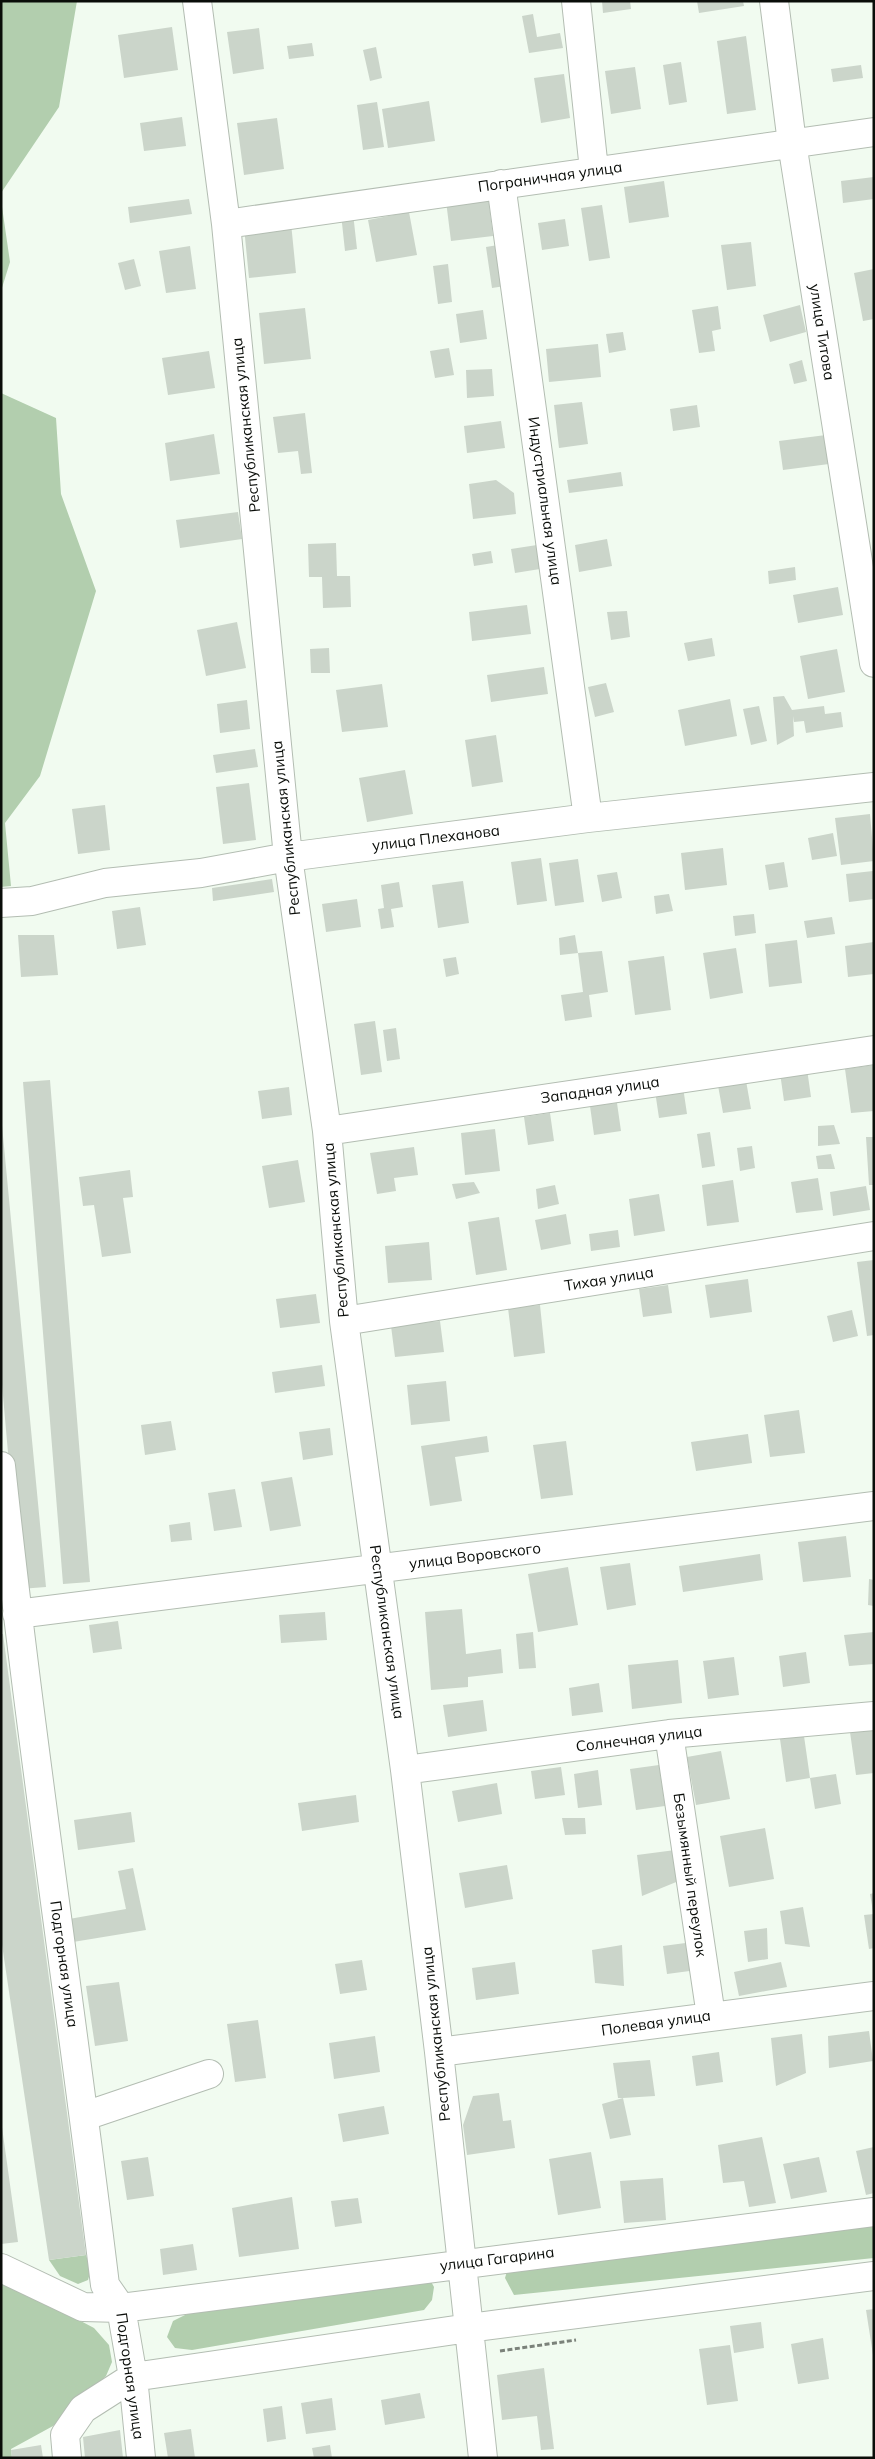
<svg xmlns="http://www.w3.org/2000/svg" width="875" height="2459" font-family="Mulish,sans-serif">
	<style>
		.green { fill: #b2ceae }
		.building { fill: #cbd5ca }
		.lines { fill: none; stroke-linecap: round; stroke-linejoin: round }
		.minor-casing { stroke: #b3bdb2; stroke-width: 30 }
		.path { stroke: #7b827a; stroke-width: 3; stroke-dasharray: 5 2.5; stroke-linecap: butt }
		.minor { stroke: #fff; stroke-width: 28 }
		.labels { text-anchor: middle; stroke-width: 4; stroke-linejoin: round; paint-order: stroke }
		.street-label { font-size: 15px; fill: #0a0d09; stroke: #fff }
	</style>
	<rect width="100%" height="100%" fill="#f1fbf0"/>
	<path class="green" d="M1 1H77L59 107 1 193Z
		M1 200 10 262 1 291Z
		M1 393 56 418 61 494 96 591 40 776 5 823 11 886 1 887Z
		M874 2222V2258L514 2295 505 2278 510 2261Z
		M1 2254 39 2299 94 2328 109 2345 112 2362 106 2376 53 2426 11 2449 12 2458H1Z
		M86 2255 91 2270 88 2280 78 2284 60 2276 49 2260Z
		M428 2276 434 2287 432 2300 424 2310 192 2350 175 2348 167 2337 173 2321 189 2313Z"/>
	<path class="building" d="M602 1H630L631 9 603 13Z
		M697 1H743L744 6 699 13Z
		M533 14 537 37 560 33 563 48 529 53 522 16Z
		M172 27 178 70 124 78 118 35Z
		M259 28 264 69 233 74 227 32Z
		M746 36 756 110 727 114 717 41Z
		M312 43 314 56 289 59 287 46Z
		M376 47 382 78 370 81 363 50Z
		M681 62 687 102 669 105 663 65Z
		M861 65 863 78 833 82 831 69Z
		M635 67 641 109 611 114 605 71Z
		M564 74 570 118 541 123 534 78Z
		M429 101 435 141 388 148 382 109Z
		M377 102 384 147 363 150 357 105Z
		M182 117 186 146 144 151 140 123Z
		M277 118 284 169 244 175 237 123Z
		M874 177V199L843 203 841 181Z
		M664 181 669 217 629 223 624 187Z
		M488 196 493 236 451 241 446 201Z
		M189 199 192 214 130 223 128 207Z
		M602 205 610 258 589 261 581 208Z
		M409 212 417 255 376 262 368 220Z
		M353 213 357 249 345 251 341 214Z
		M565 219 569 246 542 250 538 223Z
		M291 223 296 273 249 278 244 227Z
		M751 242 756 286 727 290 721 245Z
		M498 245 505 286 492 288 486 247Z
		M190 246 196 289 166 293 159 251Z
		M134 259 141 286 125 290 118 263Z
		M448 264 452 302 438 304 433 266Z
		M874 269V319L863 321 854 273Z
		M800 305 806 332 770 342 763 315Z
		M718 306 721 329 712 331 715 351 699 353 692 310Z
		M305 308 311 359 264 364 259 313Z
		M483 310 487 339 460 343 456 314Z
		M623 332 626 350 609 353 606 334Z
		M598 344 601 377 549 382 546 349Z
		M449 348 454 375 435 378 430 351Z
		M209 351 215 388 168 395 162 358Z
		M802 360 807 381 794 384 789 364Z
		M492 369 494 396 467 398 466 370Z
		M582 402 588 444 559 448 554 405Z
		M697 405 700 427 673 431 670 409Z
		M305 413 312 473 301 474 298 451 278 453 273 417Z
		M501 421 505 448 467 453 464 426Z
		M214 434 220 474 170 481 165 443Z
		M826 435 829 464 783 470 779 441Z
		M621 472 623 486 569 493 567 480Z
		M496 480 514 493 516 514 473 519 469 484Z
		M238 512 242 539 180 548 176 520Z
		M607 539 612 566 579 572 575 545Z
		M336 543 337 576H350L351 607 323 608 322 577H309L308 544Z
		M537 545 540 569 515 573 511 549Z
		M491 551 493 563 474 566 472 554Z
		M795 567 796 580 769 584 768 571Z
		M838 587 843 615 798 623 793 595Z
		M527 605 531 634 472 641 469 612Z
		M627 611 630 637 611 640 607 612Z
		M237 622 246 668 206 676 197 630Z
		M712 638 715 656 688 661 684 643Z
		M329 648 330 673H311L310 649Z
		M837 649 845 692 808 699 800 656Z
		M544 667 548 694 491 702 487 675Z
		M606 683 614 712 595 717 588 687Z
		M382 684 388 727 342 732 336 690Z
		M784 696 792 710 824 706 825 714 841 712 843 727 806 733 804 721 794 722 793 716 794 736 777 745 773 697Z
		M730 699 737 736 685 746 678 710Z
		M247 700 250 729 220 733 217 704Z
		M759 706 767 741 751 745 743 709Z
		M496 735 503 782 472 787 465 740Z
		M255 749 258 767 216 773 213 755Z
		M405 770 413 814 367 822 359 778Z
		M249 783 256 840 223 844 216 787Z
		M105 805 110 850 78 854 72 809Z
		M870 814 874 861 841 865 835 818Z
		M833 833 837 856 812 860 808 838Z
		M723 848 727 885 685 890 681 853Z
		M541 858 547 901 517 905 511 862Z
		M578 859 584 902 555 906 549 863Z
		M784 862 788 887 769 890 765 865Z
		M873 871 874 899 849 902 846 874Z
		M617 872 622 898 602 902 597 875Z
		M272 879 274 892 213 901 212 888Z
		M463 881 469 923 438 928 432 885Z
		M399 882 403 907 391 909 394 927 381 929 378 909 384 908 381 885Z
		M669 894 673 911 656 914 654 896Z
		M357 899 361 927 326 932 322 904Z
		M140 907 146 945 117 949 112 911Z
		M754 914 756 933 735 936 733 916Z
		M832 917 835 934 807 938 804 921Z
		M18 935H54L58 975 21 977Z
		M575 935 578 953 560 955 559 938Z
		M797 940 802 983 769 987 765 944Z
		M874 942V974L848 977 845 946Z
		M736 948 743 993 710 999 703 953Z
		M602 951 608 992 589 995 592 1017 565 1021 561 995 583 992 578 953Z
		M664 956 671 1010 635 1015 628 961Z
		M456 957 459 974 446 977 443 959Z
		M375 1021 382 1072 361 1075 354 1024Z
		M396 1028 400 1059 387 1061 383 1030Z
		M874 1065V1111L851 1113 845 1069Z
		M807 1069 811 1097 784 1101 780 1073Z
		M745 1075 751 1109 723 1113 717 1080Z
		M50 1080 90 1582 63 1584 23 1082Z
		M289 1087 292 1115 262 1119 258 1091Z
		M683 1087 687 1114 659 1118 655 1091Z
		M617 1103 621 1131 594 1135 590 1106Z
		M550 1113 554 1141 528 1145 524 1117Z
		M1 1115 46 1587 20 1589 1 1373Z
		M834 1125 840 1144 818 1146V1126Z
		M495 1129 500 1171 465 1175 461 1133Z
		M710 1132 715 1166 702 1168 697 1134Z
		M866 1137H874V1185H869Z
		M752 1146 755 1168 740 1171 737 1148Z
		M414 1147 418 1175 394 1178 396 1191 377 1194 370 1153Z
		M831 1154 835 1169H818L816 1156Z
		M298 1160 305 1202 269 1208 262 1166Z
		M130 1170 133 1197 123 1198 131 1253 102 1257 94 1205 83 1206 79 1177Z
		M818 1178 823 1210 796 1213 791 1182Z
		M733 1180 739 1222 707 1226 702 1185Z
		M474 1182 480 1193 456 1199 452 1184Z
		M555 1185 559 1204 538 1209 536 1189Z
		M866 1186 870 1210 833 1216 830 1192Z
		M659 1194 665 1231 634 1236 629 1199Z
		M566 1214 571 1244 541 1250 535 1220Z
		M499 1217 507 1270 476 1275 468 1222Z
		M618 1230 620 1247 591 1251 589 1234Z
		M429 1242 432 1280 388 1283 385 1246Z
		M874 1260V1335L867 1336 857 1262Z
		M748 1279 752 1312 710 1318 705 1285Z
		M668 1285 672 1313 643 1317 639 1289Z
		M316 1294 320 1323 280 1328 276 1299Z
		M540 1305 545 1353 514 1357 508 1308Z
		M852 1310 858 1336 833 1342 827 1316Z
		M440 1321 444 1352 395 1357 391 1326Z
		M322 1365 325 1386 275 1393 272 1372Z
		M446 1381 450 1421 411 1425 407 1385Z
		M799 1410 805 1453 770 1457 764 1415Z
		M171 1421 176 1450 145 1455 141 1425Z
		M330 1428 333 1455 303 1460 299 1432Z
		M748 1434 752 1463 696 1471 691 1442Z
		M487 1436 489 1452 455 1457 462 1501 430 1506 421 1446Z
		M566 1441 573 1495 541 1499 533 1445Z
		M292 1477 301 1526 270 1531 261 1482Z
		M235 1489 242 1527 214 1531 208 1493Z
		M190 1522 192 1540 171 1542 169 1525Z
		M846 1536 851 1577 803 1582 798 1542Z
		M760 1554 763 1580 683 1592 679 1566Z
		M630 1563 636 1605 607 1610 600 1567Z
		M568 1567 578 1625 538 1632 528 1574Z
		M869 1579 874 1580V1606L868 1605Z
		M462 1609 466 1654 501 1649 503 1673 468 1677V1687L431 1690 425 1612Z
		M325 1612 327 1640 281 1643 279 1615Z
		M118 1621 122 1649 93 1653 89 1625Z
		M533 1632 536 1668 519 1669 516 1634Z
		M874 1632V1664L849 1666 844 1635Z
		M1 1634H3L86 2255 49 2260 1 1938Z
		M806 1652 810 1683 783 1687 779 1656Z
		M734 1657 739 1695 708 1699 703 1661Z
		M678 1660 682 1703 632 1709 628 1665Z
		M599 1683 603 1712 572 1716 569 1688Z
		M483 1700 487 1731 448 1737 443 1705Z
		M874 1729V1773L856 1775 850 1732Z
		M804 1736 810 1778 786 1782 780 1739Z
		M721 1751 730 1799 696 1805 687 1757Z
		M659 1765 665 1806 636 1810 630 1769Z
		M561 1767 565 1795 535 1799 531 1771Z
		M598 1770 602 1805 578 1808 574 1774Z
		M836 1774 841 1804 815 1809 810 1778Z
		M497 1783 502 1814 458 1822 452 1791Z
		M356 1795 359 1822 302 1831 298 1803Z
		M131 1812 135 1842 78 1850 74 1820Z
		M562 1818H585L586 1834 565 1835Z
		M765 1828 774 1879 729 1887 720 1836Z
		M683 1849 686 1878 642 1896 637 1855Z
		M507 1865 513 1899 465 1908 459 1873Z
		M133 1868 146 1930 73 1942 69 1919 126 1909 118 1871Z
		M874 1893V1912H873L870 1894Z
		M803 1907 810 1947 785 1944 780 1911Z
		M874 1914V1948L869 1949 864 1915Z
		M767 1928 768 1959 748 1962 744 1931Z
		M693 1942 697 1970 667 1974 663 1946Z
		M622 1945 624 1986 595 1983 592 1950Z
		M362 1960 367 1990 340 1994 335 1964Z
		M515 1962 519 1994 476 2000 472 1968Z
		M781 1962 787 1987 739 1996 734 1972Z
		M119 1982 128 2041 95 2046 86 1986Z
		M258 2020 266 2078 235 2082 227 2024Z
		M869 2031 873 2061 829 2068 828 2036Z
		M802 2034 806 2073 776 2086 771 2038Z
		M375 2036 380 2072 334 2079 329 2043Z
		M719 2052 723 2082 696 2086 692 2056Z
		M650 2060 655 2096 623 2098 631 2135 610 2139 602 2104 623 2098H618L613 2063Z
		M499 2093 503 2121 511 2120 515 2148 467 2155 463 2125 473 2096Z
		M384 2106 389 2134 343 2142 338 2114Z
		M1 2120 18 2242 1 2244Z
		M762 2137 776 2203 749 2207 744 2181 723 2183 718 2145Z
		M874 2147V2193L866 2195 856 2151Z
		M591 2152 601 2208 558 2215 549 2159Z
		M148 2157 154 2196 127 2200 121 2161Z
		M819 2157 827 2192 791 2199 783 2164Z
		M663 2178 666 2220 624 2223 620 2181Z
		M292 2197 299 2249 239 2257 232 2208Z
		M358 2198 362 2223 335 2227 331 2201Z
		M193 2244 197 2270 163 2275 160 2249Z
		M874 2309V2355H873L866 2310Z
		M761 2322 764 2348 734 2353 730 2326Z
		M823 2338 829 2379 798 2384 791 2344Z
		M730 2345 738 2401 707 2405 699 2349Z
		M544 2368 554 2449 541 2450 537 2416 502 2420 497 2375Z
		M420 2393 425 2418 385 2425 381 2400Z
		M332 2398 336 2430 306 2434 301 2403Z
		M282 2406 286 2439 267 2442 263 2409Z
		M191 2429 195 2458H168L164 2433Z
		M120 2430 123 2458H85L83 2437Z
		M41 2445 43 2458H12L11 2450Z
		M330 2445 332 2458H314L312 2448Z"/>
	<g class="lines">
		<defs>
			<path id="minor" d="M197 1 226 224 288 857 327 1131 344 1321 405 1770 439 2052 483 2458
				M576 1 594 170
				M774 1 792 143 874 663
				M501 184 588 818
				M226 224 874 132
				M1 903 32 901 105 883 201 873 288 857 588 818 874 787
				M327 1131 874 1050
				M344 1321 874 1236
				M1 1466C30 1740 72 2012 105 2285L121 2308 133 2377 141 2458
				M17 1614 874 1506
				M669 1734 711 2016
				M405 1770 669 1734 874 1716
				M439 2052 874 1996
				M85 2116 209 2074
				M1 2268 83 2307 121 2308 874 2212
				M67 2458 65 2435 83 2409 133 2377 469 2328 874 2276"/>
		</defs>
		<use href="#minor" class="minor-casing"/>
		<path class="path" d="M500 2351 576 2340"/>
		<use href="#minor" class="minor"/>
	</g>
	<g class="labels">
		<g class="street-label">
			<text transform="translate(550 177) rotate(-8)" y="5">Пограничная улица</text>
			<text transform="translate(822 332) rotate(81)" y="5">улица Титова</text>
			<text transform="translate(246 425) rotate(-96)" y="5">Республиканская улица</text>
			<text transform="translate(545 501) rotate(82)" y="5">Индустриальная улица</text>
			<text transform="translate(286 828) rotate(-96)" y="5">Республиканская улица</text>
			<text transform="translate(436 838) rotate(-7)" y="5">улица Плеханова</text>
			<text transform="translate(600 1090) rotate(-8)" y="5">Западная улица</text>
			<text transform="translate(336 1230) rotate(-95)" y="5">Республиканская улица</text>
			<text transform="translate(609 1279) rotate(-9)" y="5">Тихая улица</text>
			<text transform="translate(475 1556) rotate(-7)" y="5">улица Воровского</text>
			<text transform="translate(387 1632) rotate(82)" y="5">Республиканская улица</text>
			<text transform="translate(639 1739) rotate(-7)" y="5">Солнечная улица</text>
			<text transform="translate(690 1875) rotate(82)" y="5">Безымянный переулок</text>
			<text transform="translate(64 1964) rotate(82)" y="5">Подгорная улица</text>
			<text transform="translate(656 2023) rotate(-8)" y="5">Полевая улица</text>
			<text transform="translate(436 2034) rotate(-96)" y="5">Республиканская улица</text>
			<text transform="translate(497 2259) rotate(-7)" y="5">улица Гагарина</text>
			<text transform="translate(130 2376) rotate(82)" y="5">Подгорная улица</text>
		</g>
	</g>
	<rect width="875" height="2459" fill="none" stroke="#0a0d09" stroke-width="5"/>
</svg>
